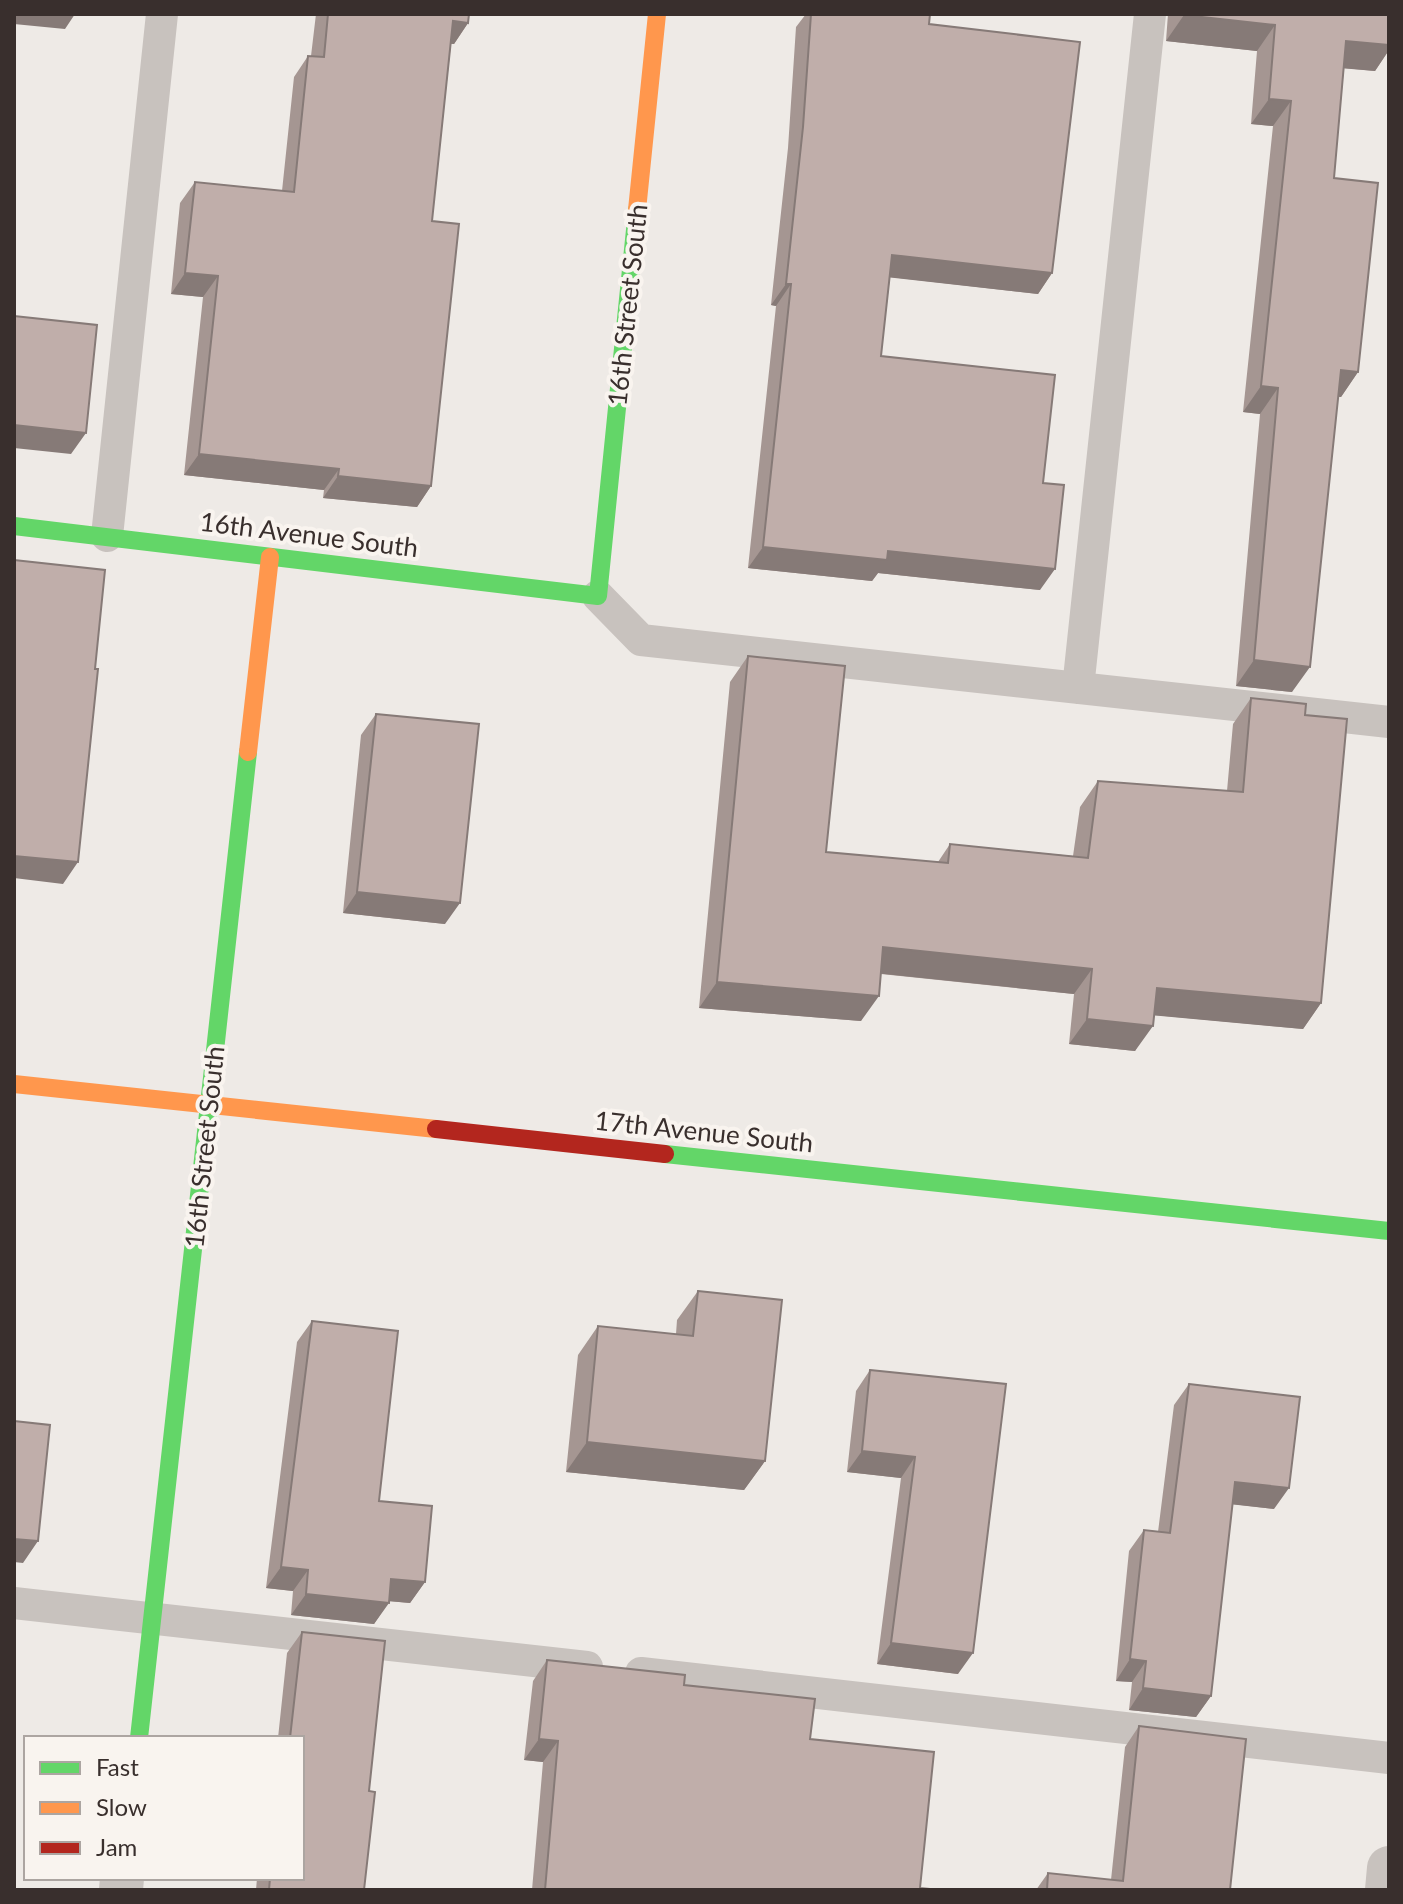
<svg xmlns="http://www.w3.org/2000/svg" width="1403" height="1904" font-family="Lato,sans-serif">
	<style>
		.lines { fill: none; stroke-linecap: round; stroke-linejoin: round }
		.lane { stroke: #c8c2be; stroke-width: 32 }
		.street { stroke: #c8c2be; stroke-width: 44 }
		.fast { stroke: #63d668; stroke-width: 18 }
		.slow { stroke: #ff974d; stroke-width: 18 }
		.jam { stroke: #b3261e; stroke-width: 18 }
		.wall { fill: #a59692 }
		.shaded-wall { fill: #867a77 }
		.building { fill: #c0aeaa; stroke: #867a77; stroke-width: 2 }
		.labels { text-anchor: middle; stroke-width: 8; stroke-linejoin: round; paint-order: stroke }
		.street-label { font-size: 26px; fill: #392f2d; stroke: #f9f4ef }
	</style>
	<rect width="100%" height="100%" fill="#eeeae6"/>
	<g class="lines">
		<path class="lane" d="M107 536 162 14
			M598 596 641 640 1389 722
			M1078 688 1150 14
			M14 1603 587 1667
			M641 1673 1389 1758"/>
		<path class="street" d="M121 1890 122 1878
			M1387 1890 1389 1868"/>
		<path class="fast" d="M14 526 598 596 637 210
			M665 1154 1389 1231
			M139 1738 248 752"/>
		<path class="slow" d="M637 210 657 14
			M248 752 270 557
			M14 1084 436 1129"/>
		<path class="jam" d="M436 1129 665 1154"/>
	</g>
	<path class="wall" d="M316 14H469L468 23 454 44H451L432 221 431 486 417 507 323 498 324 490 184 475 203 297 171 294 180 203 195 182 282 191 294 77 308 56H311Z
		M806 14H930L929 24 1052 273 1038 294 890 277 881 356 1043 483 1040 590 878 573 872 581 748 568 776 306 771 305 788 148 796 27Z
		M1168 14H1389V50L1375 71 1344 68 1334 178 1358 372 1341 397H1338L1292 692 1236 686 1260 414 1243 412 1273 126 1251 124 1257 51 1166 41Z
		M748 656 826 852 938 862 950 844 1073 856 1080 807 1098 781 1227 791 1233 724 1251 698 1305 715 1321 1003 1303 1029 1154 1015 1135 1051 1069 1044 1074 994 881 974 861 1021 699 1008 730 682Z
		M376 714 445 924 343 913 361 735Z
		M698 1291 765 1461 744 1490 566 1472 578 1355 598 1326 676 1334 677 1320Z
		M312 1321 379 1501 425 1582 410 1603 389 1601 374 1624 291 1615 293 1591 266 1588 297 1342Z
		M870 1370 1006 1384 958 1674 877 1664 901 1478 847 1472 856 1391Z
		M1189 1384 1274 1509 1232 1504 1211 1696 1196 1717 1129 1710 1132 1682 1116 1681 1129 1551 1144 1530 1158 1532 1174 1405Z
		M302 1632 369 1791 364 1890H256L257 1878H302V1738H278L287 1653Z
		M547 1660 684 1685 810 1739 920 1888 940 1890H532L543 1762 524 1760 533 1681Z
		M1139 1726 1230 1890H1036L1048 1873 1111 1880 1125 1747Z"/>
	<path class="shaded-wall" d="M14 14H75L65 29 14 24Z
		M1184 15 1275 25 1257 51 1166 41Z
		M453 21 468 23 454 44 438 42Z
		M1346 41 1389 45V50L1375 71 1328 67Z
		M1269 99 1291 101 1273 126 1251 124Z
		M892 255 1052 273 1038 294 877 276Z
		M185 273 218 276 203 297 171 294Z
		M786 284H791L776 306 771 305Z
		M1341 370 1358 372 1341 397 1323 395Z
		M1261 386 1278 388 1260 414 1243 412Z
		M14 425 86 433 71 454 14 448Z
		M199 454 339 469 324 490 184 475Z
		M338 476 431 486 417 507 323 498Z
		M763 547 888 551 1055 569 1040 590 878 573 872 581 748 568Z
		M1254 660 1310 667 1292 692 1236 686Z
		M14 856 78 862 63 884 14 878Z
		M357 892 460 903 445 924 343 913Z
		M883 947 1092 969 1074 994 865 972Z
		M717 982 879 996 861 1021 699 1008Z
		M1157 988 1321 1003 1303 1029 1139 1014Z
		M1087 1019 1153 1026 1135 1051 1069 1044Z
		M587 1442 765 1461 744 1490 566 1472Z
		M862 1451 915 1457 901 1478 847 1472Z
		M1235 1482 1289 1488 1274 1509 1220 1503Z
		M14 1539 38 1541 23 1563 14 1562Z
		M281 1567 308 1570 293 1591 266 1588Z
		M391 1579 425 1582 410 1603 376 1600Z
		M306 1594 389 1603 374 1624 291 1615Z
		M891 1643 973 1653 958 1674 877 1664Z
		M1130 1659 1146 1661 1132 1682 1116 1681Z
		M1143 1688 1211 1696 1196 1717 1129 1710Z
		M539 1739 558 1741 543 1762 524 1760Z"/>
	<path class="building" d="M328 14H469L468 23 453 21 432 221 459 224 431 486 338 476 339 469 199 454 218 276 185 273 195 182 294 192 308 56 324 57Z
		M811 14H930L929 24 1080 42 1052 273 892 255 881 356 1055 375 1043 483 1064 485 1055 569 888 551 887 560 763 547 791 284H786L803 127Z
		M1184 14H1389V45L1346 41 1334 178 1378 183 1358 372 1341 370 1310 667 1254 660 1278 388 1261 386 1291 101 1269 99 1275 25 1184 15Z
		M14 316 97 325 86 433 14 425Z
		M14 560 105 570 95 669H98L78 862 14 856Z
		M748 656 845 666 826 852 948 863 950 844 1088 858 1098 781 1243 792 1251 698 1306 704 1305 715 1347 719 1321 1003 1157 988 1153 1026 1087 1019 1092 969 883 947 879 996 717 982Z
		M376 714 479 724 460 903 357 892Z
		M698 1291 782 1300 765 1461 587 1442 598 1326 693 1336Z
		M312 1321 398 1331 379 1501 432 1506 425 1582 391 1579 389 1603 306 1594 308 1570 281 1567Z
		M870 1370 1006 1384 973 1653 891 1643 915 1457 862 1451Z
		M1189 1384 1300 1397 1289 1488 1235 1482 1211 1696 1143 1688 1146 1661 1130 1659 1144 1530 1170 1533Z
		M14 1421 50 1425 38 1541 14 1539Z
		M302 1632 385 1641 369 1791 375 1792 364 1890H269L270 1878H302V1738H290Z
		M547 1660 685 1675 684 1685 815 1699 810 1739 934 1752 920 1888 940 1890H545L558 1741 539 1739Z
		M1139 1726 1246 1739 1230 1890H1047L1048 1873 1123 1881Z"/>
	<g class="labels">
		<g class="street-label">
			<text transform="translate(628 305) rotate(-84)" y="9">16th Street South</text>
			<text transform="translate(309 535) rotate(7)" y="9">16th Avenue South</text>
			<text transform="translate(704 1132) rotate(6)" y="9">17th Avenue South</text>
			<text transform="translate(205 1147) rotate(-84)" y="9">16th Street South</text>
		</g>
	</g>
	<rect width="1403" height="1904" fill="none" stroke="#392f2d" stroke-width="32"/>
	<rect x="24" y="1736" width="280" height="144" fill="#f9f4ef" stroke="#aca5a1" stroke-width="2"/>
	<rect x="40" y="1762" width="40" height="12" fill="#63d668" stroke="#aca5a1" stroke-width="2"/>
	<text x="96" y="1776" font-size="24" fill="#392f2d">Fast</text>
	<rect x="40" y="1802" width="40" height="12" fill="#ff974d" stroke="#aca5a1" stroke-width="2"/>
	<text x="96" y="1816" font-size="24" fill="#392f2d">Slow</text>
	<rect x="40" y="1842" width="40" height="12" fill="#b3261e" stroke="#aca5a1" stroke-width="2"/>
	<text x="96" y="1856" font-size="24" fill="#392f2d">Jam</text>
</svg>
